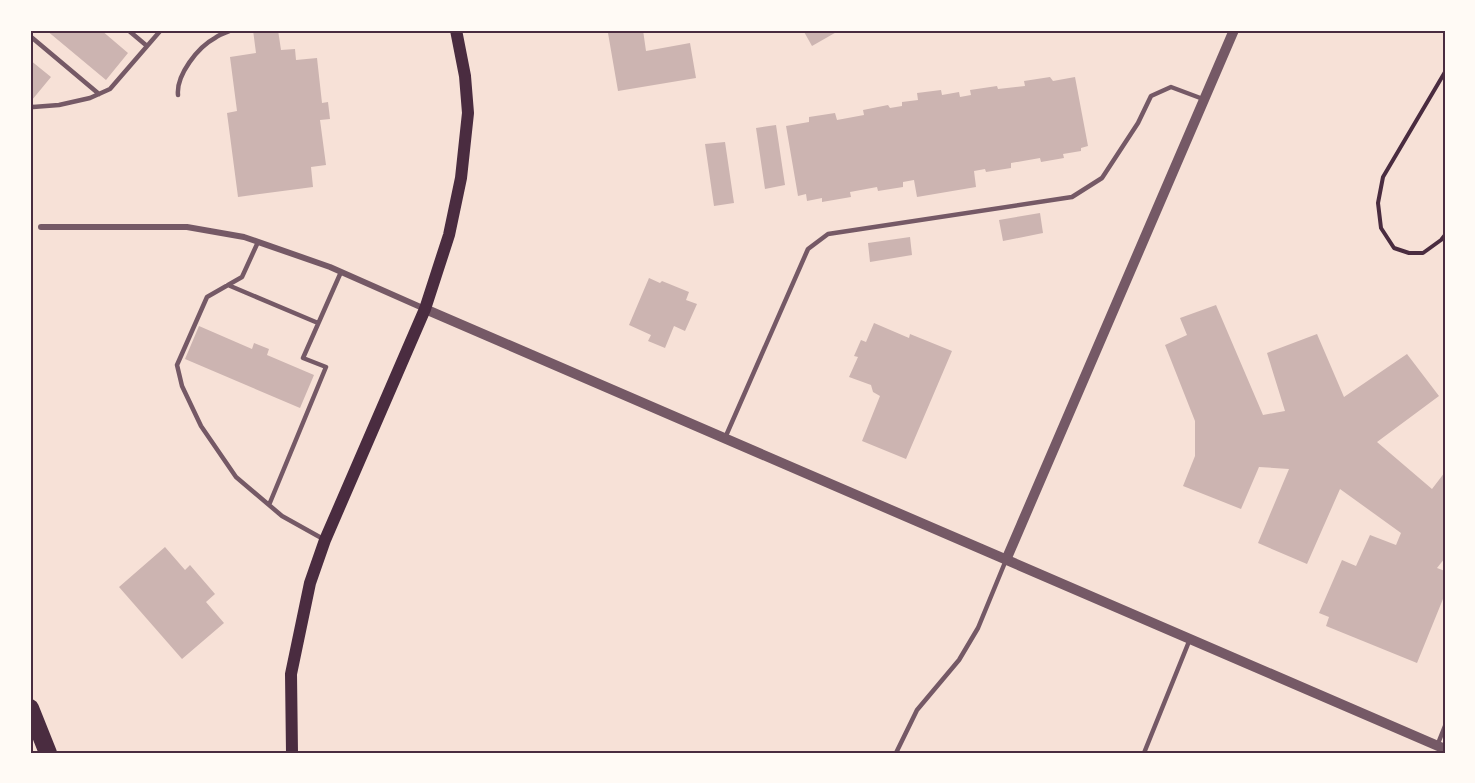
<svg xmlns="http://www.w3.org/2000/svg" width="1475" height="783" font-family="Inter,sans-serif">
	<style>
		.building { fill: #ccb4b1 }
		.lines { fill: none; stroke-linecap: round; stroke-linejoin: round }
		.path { stroke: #4a2c40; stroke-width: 4 }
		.service { stroke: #755966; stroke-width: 4.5 }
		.minor { stroke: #755966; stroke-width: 6 }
		.tertiary { stroke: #755966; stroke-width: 10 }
		.secondary { stroke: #4a2c40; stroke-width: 12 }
		.motorway { stroke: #4a2c40; stroke-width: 18 }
		.neatline { fill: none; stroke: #4a2c40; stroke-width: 2 }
	</style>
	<rect width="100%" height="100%" fill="#f7e1d7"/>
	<path class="building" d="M46 30H101L128 53 106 80Z
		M253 30H278L281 50 295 49 296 60 317 58 322 103 328 102 330 119 320 120 326 165 311 167 313 187 238 197 227 113 237 111 230 57 256 53Z
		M627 30H643L646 51 690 43 696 78 618 91 608 33Z
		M803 30H840L812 46Z
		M30 60 51 77 32 100 30 98Z
		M1050 77 1053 81 1075 77 1088 146 1081 148V151L1063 154 1064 158 1041 162 1040 158 1011 163V168L986 172 985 169 974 171 976 187 917 197 914 180 903 182V187L878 191 877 187 850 192 851 197 822 202V198L807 201 806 194 798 196 786 126 809 122V117L835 113 837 120 864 115 863 110 888 105 890 108 902 106V102L918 100 917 93 941 90 942 95 959 92 960 97 971 95 970 90 997 86 998 89 1025 86 1024 81Z
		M776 125 785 185 765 189 756 128Z
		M725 142 734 203 714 206 705 144Z
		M1040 213 1043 233 1003 241 999 220Z
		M910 237 912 255 870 262 868 243Z
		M649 278 660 283 662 281 689 292 686 300 697 304 685 331 674 326 665 348 648 341 651 335 629 325Z
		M1216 305 1263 415 1285 411 1267 353 1317 334 1344 397 1407 354 1439 396 1377 442 1432 489 1445 472V558L1437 568 1445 571V594L1417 663 1326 626 1329 617 1319 613 1342 560 1356 566 1370 535 1396 545 1401 533 1340 489 1307 564 1258 543 1289 469 1259 467 1241 509 1183 486 1195 456V421L1165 345 1187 335 1180 318Z
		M874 323 909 338 910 334 952 351 906 459 862 441 880 396 873 392 871 385 849 377 858 357 854 356 861 340 866 342Z
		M199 326 252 349 254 343 269 349 267 355 314 375 300 408 185 359Z
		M165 547 185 570 190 565 215 594 206 602 224 623 182 659 119 587Z"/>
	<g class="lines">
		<path class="path" d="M1445 72 1383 177 1378 203 1381 228 1394 248 1409 253H1423L1441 240 1445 235"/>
		<path class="service" d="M128 30 147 46
			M30 36 99 94
			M178 95C176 75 198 47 215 38 220 34 227 32 232 30
			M30 105 33 107 59 105 90 98 110 89 161 30
			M258 242 242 277 207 297 177 365 182 386 201 426 236 477 282 516 325 540
			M228 285 318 323
			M725 438 808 249 828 234 1072 197 1102 178 1138 123 1151 96 1171 87 1203 99
			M269 505 326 367 303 358 341 272
			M1437 746 1445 726
			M896 753 917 710 959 660 978 628 1006 560
			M1144 753 1190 639"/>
		<path class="minor" d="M41 227H187L244 237 330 267 425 309"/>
		<path class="tertiary" d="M425 309 1445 749
			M1006 560 1234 30"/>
		<path class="secondary" d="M292 753 291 674 310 583 325 540 425 309 449 235 461 178 468 113 465 76 456 30"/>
		<path class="motorway" d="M30 708 48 753"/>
	</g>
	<rect width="1475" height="783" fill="none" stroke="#fffaf5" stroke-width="63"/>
	<rect x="32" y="32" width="1412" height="720" class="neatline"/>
</svg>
